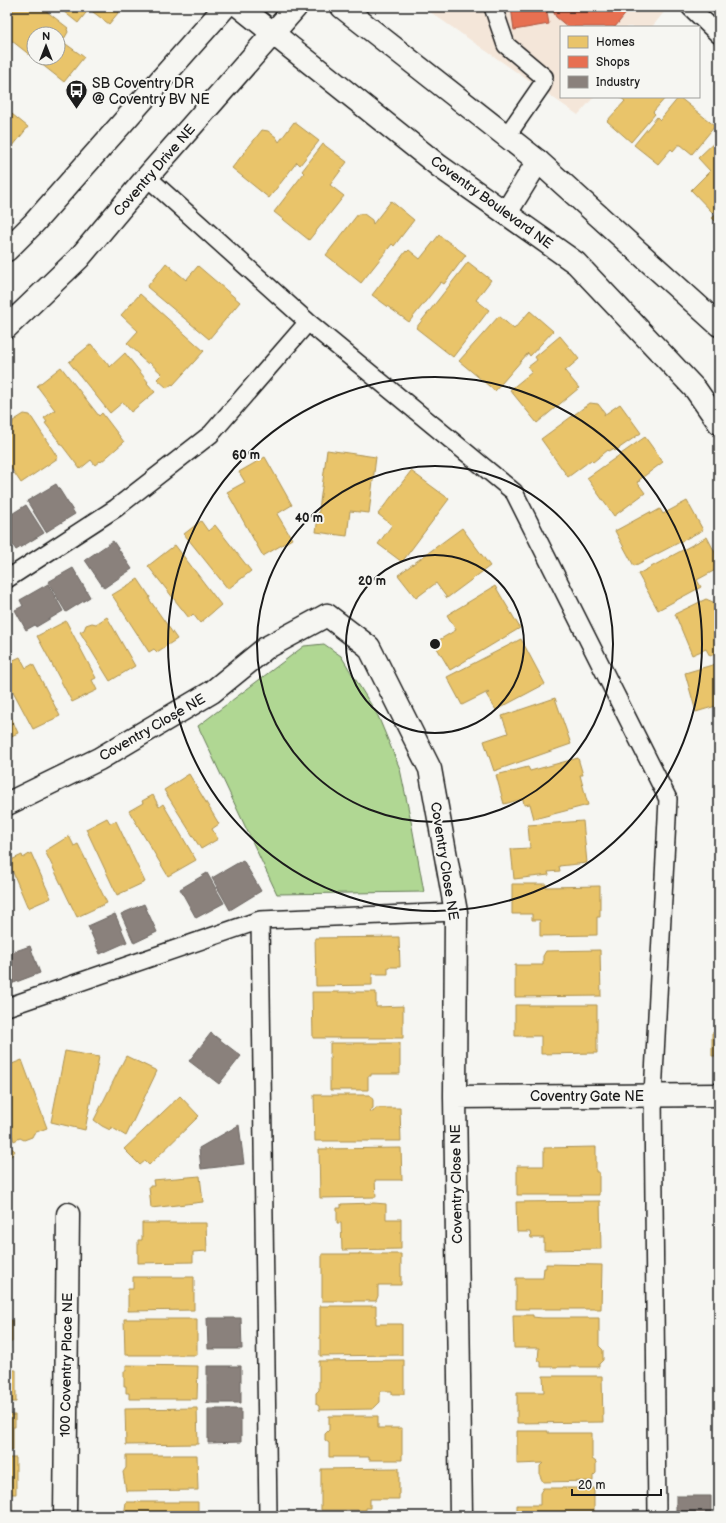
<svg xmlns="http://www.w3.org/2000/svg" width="726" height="1523" font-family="'Balsamiq Sans',sans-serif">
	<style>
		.built { fill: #f4e6d9 }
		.green { fill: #b0d793; stroke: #667a58 }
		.homes { fill: #e9c46a; stroke: #ac9253; fill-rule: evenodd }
		.shops { fill: #e76f51; stroke: #aa5641 }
		.industry { fill: #8a817c; stroke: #69635f }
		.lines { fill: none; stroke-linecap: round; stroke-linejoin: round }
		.lane-casing { stroke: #1c1c1c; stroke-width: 20 }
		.street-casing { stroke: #1c1c1c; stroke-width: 25 }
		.secondary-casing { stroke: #1c1c1c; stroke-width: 25 }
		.lane { stroke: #f6f6f2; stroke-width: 17 }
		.street { stroke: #f6f6f2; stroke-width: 22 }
		.secondary { stroke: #f6f6f2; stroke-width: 22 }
		.ring { fill: none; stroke: #1c1c1c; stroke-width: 2 }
		.labels { text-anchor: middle; stroke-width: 4; stroke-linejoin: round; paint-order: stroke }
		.poi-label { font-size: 14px; fill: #1c1c1c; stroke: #f6f6f2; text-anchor: start }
		.street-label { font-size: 14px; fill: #1c1c1c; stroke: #f6f6f2 }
		.centre { fill: #1c1c1c; stroke: #f6f6f2; stroke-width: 2 }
		.ring-label { font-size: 12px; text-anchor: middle; font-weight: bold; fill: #1c1c1c; stroke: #f6f6f2; stroke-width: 4; stroke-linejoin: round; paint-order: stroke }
	</style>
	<rect width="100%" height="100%" fill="#f6f6f2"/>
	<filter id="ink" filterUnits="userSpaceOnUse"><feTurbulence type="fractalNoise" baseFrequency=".025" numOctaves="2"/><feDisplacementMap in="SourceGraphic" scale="8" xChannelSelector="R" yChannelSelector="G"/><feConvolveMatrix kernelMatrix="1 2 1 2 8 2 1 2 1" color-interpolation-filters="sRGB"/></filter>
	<g filter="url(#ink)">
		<path class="built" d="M423 7H668L652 27H561V97H594L578 115Z"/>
		<path class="green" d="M324 644 341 656 378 716 400 769 411 821 424 892 277 894 198 726 304 646Z"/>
		<path class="homes" d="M15 7H41L68 28 67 29 68 32 64 39 58 40 59 43 63 42 84 57 64 82 7 37V17ZM34 34H58V58H34Z
			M58 7H123L109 24 89 9 78 23Z
			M620 97H666L653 112 655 114 631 142 607 121 625 101Z
			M679 97 715 126 692 154 681 145H678L673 151 671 149 658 164 634 145 657 117 660 120Z
			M7 110 28 127 9 151 7 149Z
			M294 122 319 141 300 165 297 162 269 198 232 168 262 130 268 131 276 137 279 142Z
			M719 138V207L713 213 691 190 710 171 698 158Z
			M323 144 347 162 330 185 344 196 309 240 274 212 304 173 302 171Z
			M391 201 414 220 394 246 392 244 361 283 326 255 358 214H364L372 220 373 224Z
			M719 212V225L712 218Z
			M439 235 466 255 444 284 441 282 409 322 372 295 406 251 407 252 409 250 420 259Z
			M468 262 491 280 476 300 489 310 453 357 416 328Z
			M166 263 186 280 198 266 240 302 209 339 147 287Z
			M140 294 204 351 173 385 172 384 167 388 157 379 162 374 149 362 148 364 139 356 140 355 127 343 138 331 121 315Z
			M530 311 553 331 530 356 528 353 495 391 459 361 499 316 514 329Z
			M560 336 579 359 565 371 579 388 537 423 510 390 532 372 528 367 537 360 535 357Z
			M91 344 110 367 125 353 148 382 147 383 155 392 131 412 123 402 110 413 69 362Z
			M61 367 99 416 102 413 124 442 101 462 100 461 95 465 91 460 80 469 45 423 47 422 44 418 55 410 37 386Z
			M590 403 598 404 605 413 604 415 620 404 641 433 615 451 613 449 609 451 608 450 593 462 591 460 568 477 541 439Z
			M24 414 30 415 58 458 21 483 7 462V429L9 431 13 428 12 427 13 421Z
			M645 437 663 462 639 480 640 481 637 482 645 493 614 516 587 478Z
			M327 450 376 457 369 513 350 511 347 536 316 532Z
			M265 457 292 505 277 514 292 539 263 556 227 492 245 482 239 472Z
			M411 471 449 499 402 562 378 544 392 525 378 514Z
			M687 501 703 530 634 566 615 531 650 512 651 514 660 509 663 514Z
			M201 521 208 531 215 525 251 571 228 589 184 534Z
			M462 528 490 566 447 598 436 583 416 598 398 575Z
			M707 537 719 560V568L697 580 701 587 658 610 638 574Z
			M175 545 221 605 200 623 193 614 189 618 148 566Z
			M138 579 150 597 149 599 177 639 157 652 154 649 149 652 112 595Z
			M495 586 520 628 450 670 434 643 456 630 447 615Z
			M706 599 713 602 717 611 715 617 719 615V652L710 656 706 649 692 655 675 614Z
			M107 617 135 666 110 681 80 632 84 630 86 625 92 623 96 624Z
			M66 621 96 678 92 680 97 690 72 702 37 636Z
			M521 639 545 684 496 710 486 694 489 693 488 692 462 705 447 677Z
			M20 657 26 668 33 664 60 716 33 729 7 680V663Z
			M719 663V705L696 712 685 673Z
			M555 698 571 744 494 771 484 741 508 733 502 716Z
			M7 708 18 733 7 738Z
			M578 758 583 775H580L588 805 534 819 530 804 524 805 523 799 504 804 496 775 528 767 530 771Z
			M189 774 219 824 212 829 218 839 201 849 164 790Z
			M153 795 159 807 163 804 196 860 168 876 129 811 143 803 142 801Z
			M107 818 110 823 116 821 145 882 117 895 86 829Z
			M583 821 587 863 559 866 560 871 548 872 549 875 514 879 511 849 530 848 528 825Z
			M69 836 74 846 78 844 107 903 77 917 45 851Z
			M31 853 51 898 28 908 9 863 12 862 11 860 22 855 23 858Z
			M512 884H546V887L600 886V917H597V935L540 936V920H532V914H512Z
			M399 937 400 967H388V974H372V985L316 986 315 938Z
			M600 950 601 996 515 997V965H543V956L546 951Z
			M312 992H376V1007L403 1006V1038H313Z
			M718 1004H719V1056H712V1033H718Z
			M515 1005H597V1053L541 1054V1036H515Z
			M330 1043H400V1074H371V1076H368V1090H330Z
			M65 1051 99 1057 85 1130 51 1122Z
			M126 1056 157 1071 126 1136 111 1127 110 1130 102 1126 94 1120Z
			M22 1060 47 1128 34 1133 32 1137 24 1140 20 1138 14 1141 7 1123V1066Z
			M314 1095H370L373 1100V1108L369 1111 373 1112 376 1108H400L401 1141H315Z
			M180 1096 199 1116 149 1165 145 1161 140 1165 124 1149Z
			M7 1144 15 1151 7 1161Z
			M596 1147V1172H599V1195H517V1166H544V1148Z
			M401 1148 402 1180H375L376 1197 320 1198 319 1149Z
			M716 1148H719V1194H716Z
			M200 1176 203 1202 151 1208 149 1186H154L153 1180Z
			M600 1201 601 1249 544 1250V1238H531L530 1232H517L516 1202Z
			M374 1203 386 1204V1219H401V1249L342 1250 341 1223H337V1208H341V1204Z
			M142 1223H206L207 1251 193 1252V1262L138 1263V1240H142Z
			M322 1254H401V1285H378V1296L376 1301H322Z
			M546 1264 602 1265 601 1309H516V1278H543L544 1268H546Z
			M133 1277H194V1310L128 1311V1289H133Z
			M320 1306H376V1324H402V1355L320 1356Z
			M513 1315H533V1317L542 1318H599V1346L603 1350V1360L599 1364V1367H541V1362L538 1360 539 1348H514Z
			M124 1319H197V1355H125Z
			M7 1320H12V1342H10V1349H7Z
			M404 1360V1394H392V1391H380V1402L373 1409 319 1410V1406L316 1404V1393L319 1390V1361Z
			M126 1365 198 1366 197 1399H129V1393H126V1386H124V1371H126Z
			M7 1370H16V1402H7Z
			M543 1376H602L603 1422 517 1423V1392H544Z
			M718 1386H719V1432H718Z
			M197 1408 198 1444 126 1445 125 1409Z
			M7 1415H15V1427H13V1450H7Z
			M329 1416H378V1428H402V1460H369V1457H329V1443L325 1440V1434L329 1430Z
			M517 1431H548V1433H592V1459L596 1462V1473L593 1476V1481L543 1482 540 1476V1466L543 1463 517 1464Z
			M717 1442H719V1489H718Z
			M126 1455H197L198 1490 126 1491 123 1472 126 1468Z
			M7 1458H16V1494H7Z
			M399 1468V1499H370V1508H366V1510H321V1469Z
			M543 1488H594V1516H517V1505H540V1493Z
			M126 1502H198V1516H124Z
			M7 1503H12V1516H7Z"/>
		<path class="shops" d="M511 7H546L549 24 514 30Z
			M551 7H631L615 27H568L556 17Z"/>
		<path class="industry" d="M56 484 75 514 46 532 27 501Z
			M26 505 44 533 16 550 7 536V517Z
			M113 541 132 569 104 588 85 560Z
			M73 568 90 597 66 612 48 582Z
			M48 584 63 611 36 627 35 625 26 630 15 610 23 606 20 600Z
			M243 860 261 891 230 910 212 878Z
			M207 873 224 903 196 918 180 889Z
			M144 904 157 932 134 943 121 914Z
			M115 914 127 942 100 954 88 926Z
			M30 946 40 973 11 984 7 973V954Z
			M211 1033 241 1056 219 1084 189 1061Z
			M239 1125 244 1164 201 1169 199 1148Z
			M207 1318H241L242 1349H208Z
			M207 1366H241V1403H207Z
			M208 1409H241V1442L208 1443Z
			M676 1496H711V1516H676Z"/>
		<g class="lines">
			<defs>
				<path id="lane" d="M493 7 506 45 544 77 542 85 506 137
					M690 7 719 35
					M147 177 308 322 514 492 668 799 653 1095 657 1516
					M7 579 116 508 211 434 308 322
					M260 920 268 1516
					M7 1007 260 920 456 912"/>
				<path id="street" d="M506 213 538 161
					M7 804 99 759 212 692 266 648 327 615 369 647 430 769 456 912 455 1097 461 1516
					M455 1097 719 1095
					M65 1516 68 1214"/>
				<path id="secondary" d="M240 7 439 166 576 263 696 390 719 423
					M342 7 538 161 719 325
					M7 250 34 223 225 7
					M7 327 79 258 147 177 296 7"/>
			</defs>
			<use href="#lane" class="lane-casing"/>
			<use href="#street" class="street-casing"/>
			<use href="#secondary" class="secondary-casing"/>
			<use href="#lane" class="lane"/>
			<use href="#street" class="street"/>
			<use href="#secondary" class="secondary"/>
		</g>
	</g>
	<g class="ring">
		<circle cx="435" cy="644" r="89"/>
		<circle cx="435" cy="644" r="178"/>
		<circle cx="435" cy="644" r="267"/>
	</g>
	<defs>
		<symbol id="bus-pin" viewBox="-11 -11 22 30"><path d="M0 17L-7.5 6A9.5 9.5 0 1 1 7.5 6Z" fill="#1c1c1c" stroke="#f6f6f2"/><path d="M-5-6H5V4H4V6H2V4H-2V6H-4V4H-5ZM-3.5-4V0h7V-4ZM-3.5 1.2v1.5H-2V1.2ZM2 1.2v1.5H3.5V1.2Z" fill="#fff"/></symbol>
	</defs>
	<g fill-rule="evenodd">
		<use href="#bus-pin" x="64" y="78" width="25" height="34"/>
	</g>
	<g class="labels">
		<g class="poi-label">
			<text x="92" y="88">SB Coventry DR<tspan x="92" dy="16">@ Coventry BV NE</tspan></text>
		</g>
		<g class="street-label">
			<text transform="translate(154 170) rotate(-49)" y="5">Coventry Drive NE</text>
			<text transform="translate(492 202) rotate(36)" y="5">Coventry Boulevard NE</text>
			<text transform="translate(152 727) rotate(-30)" y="5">Coventry Close NE</text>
			<text transform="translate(445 861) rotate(81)" y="5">Coventry Close NE</text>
			<text x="587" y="1101">Coventry Gate NE</text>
			<text transform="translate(456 1184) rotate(-91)" y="5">Coventry Close NE</text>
			<text transform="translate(66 1365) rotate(-89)" y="5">100 Coventry Place NE</text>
		</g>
	</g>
	<circle cx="435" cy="644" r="6" class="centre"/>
	<g class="ring-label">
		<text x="246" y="459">60 m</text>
		<text x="309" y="522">40 m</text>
		<text x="372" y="585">20 m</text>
	</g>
	<rect width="726" height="1523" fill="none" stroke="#f6f6f2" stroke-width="24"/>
	<rect x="12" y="12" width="702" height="1499" fill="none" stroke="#1c1c1c" stroke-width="1.5" filter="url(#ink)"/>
	<rect x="560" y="26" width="140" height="72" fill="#f6f6f2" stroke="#9f9f9c"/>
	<rect x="568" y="36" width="20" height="12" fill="#e9c46a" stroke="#9f9f9c"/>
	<text x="596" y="46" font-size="12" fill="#1c1c1c">Homes</text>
	<rect x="568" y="56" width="20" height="12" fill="#e76f51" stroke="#9f9f9c"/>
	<text x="596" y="66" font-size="12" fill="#1c1c1c">Shops</text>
	<rect x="568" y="76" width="20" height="12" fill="#8a817c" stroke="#9f9f9c"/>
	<text x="596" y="86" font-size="12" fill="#1c1c1c">Industry</text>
	<g transform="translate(46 46)"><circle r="19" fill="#f6f6f2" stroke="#9f9f9c"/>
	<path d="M0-3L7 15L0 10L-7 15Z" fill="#1c1c1c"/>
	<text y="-6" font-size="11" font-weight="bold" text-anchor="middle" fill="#1c1c1c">N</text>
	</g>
	<path d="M572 1489v6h89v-6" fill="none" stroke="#1c1c1c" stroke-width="2"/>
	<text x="578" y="1489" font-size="12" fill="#1c1c1c" stroke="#f6f6f2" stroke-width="3" paint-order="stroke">20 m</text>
</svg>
